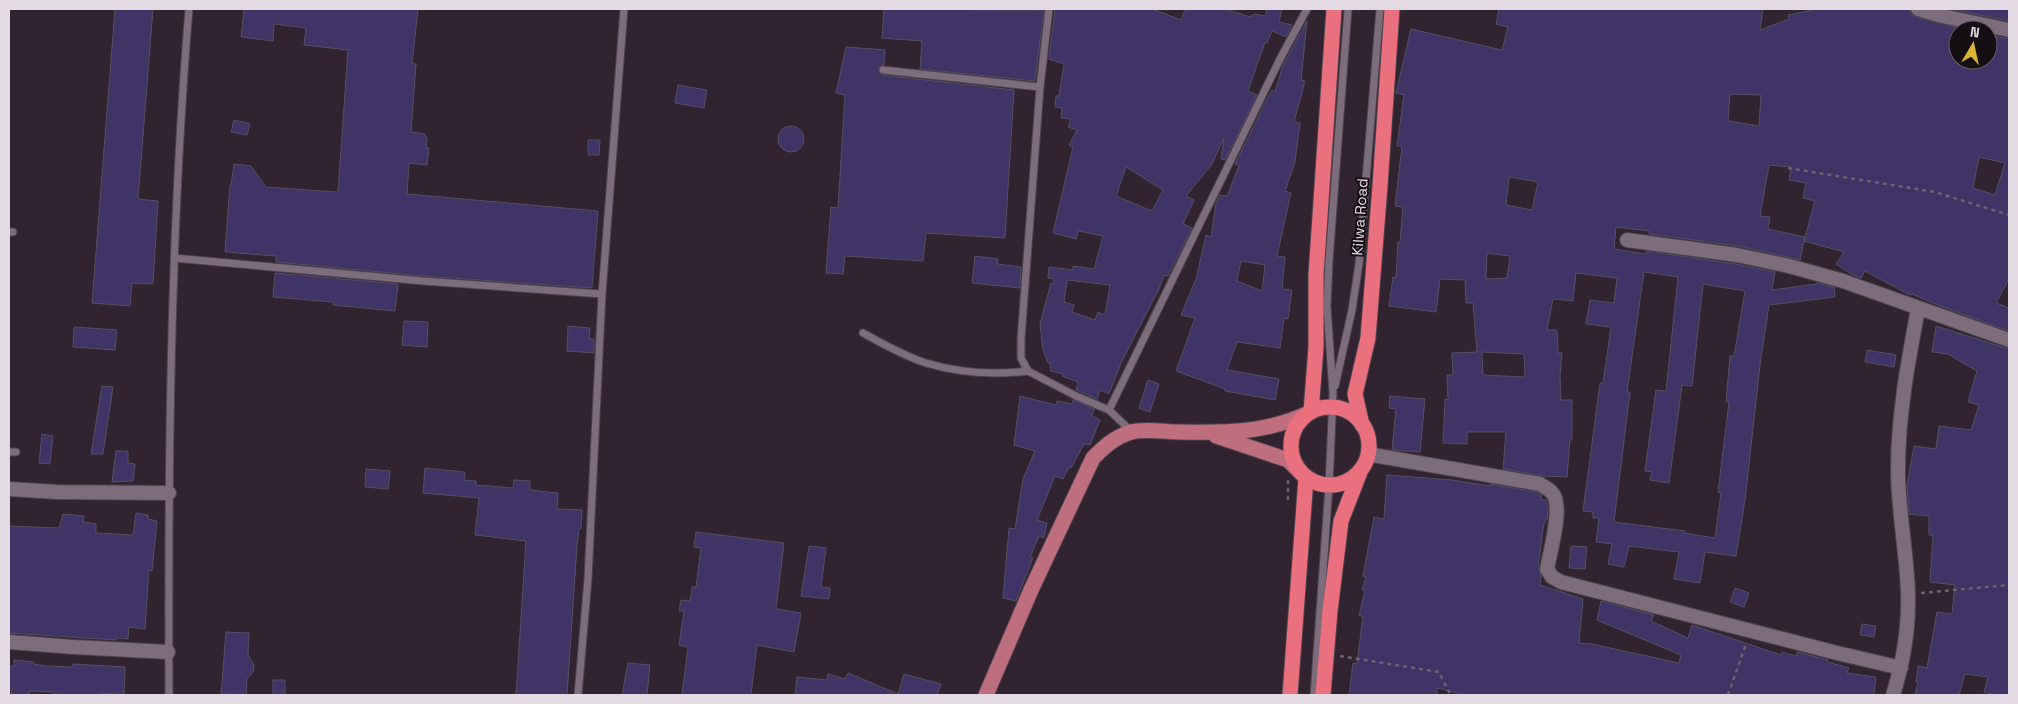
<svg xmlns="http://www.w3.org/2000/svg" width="2018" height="704" font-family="'Space Grotesk',sans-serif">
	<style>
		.building { fill: #403466; stroke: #535063; fill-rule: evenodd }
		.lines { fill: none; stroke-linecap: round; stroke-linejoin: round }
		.lane-casing { stroke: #4d424d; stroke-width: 9 }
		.street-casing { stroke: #4d424d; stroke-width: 16 }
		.primary-casing { stroke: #4d424d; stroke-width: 17 }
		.highway-casing { stroke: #4d424d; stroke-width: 17 }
		.path { stroke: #6e626e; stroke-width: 2.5; stroke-dasharray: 4 4; stroke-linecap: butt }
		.lane { stroke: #7d6c7c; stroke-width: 7 }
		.street { stroke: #7d6c7c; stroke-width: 14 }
		.primary { stroke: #be6e7d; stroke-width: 15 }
		.highway { stroke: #ea707e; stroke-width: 15 }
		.labels { text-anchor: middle; stroke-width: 4; stroke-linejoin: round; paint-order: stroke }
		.street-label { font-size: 15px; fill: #e3dae3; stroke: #150f14 }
	</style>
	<rect width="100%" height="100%" fill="#312330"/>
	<path class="building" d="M115 9H153L138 199 158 201 153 284 132 283 130 306 92 303Z
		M244 9H418L412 64H416L411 132 425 134V137H427L426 148H429L427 165 409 163 407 194 598 211 592 288 423 276 276 262V256L225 252 230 185H231L234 164 251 166 266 187 338 192 348 50 304 45 306 28 274 24 273 41 241 37Z
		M884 9 1044 10 1035 81 920 69 922 41 882 38Z
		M1055 9H1152L1181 20 1185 9H1225L1250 17 1254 14 1266 16 1267 9H1282L1279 22 1292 25 1286 37 1272 31 1267 43 1265 42 1248 91 1257 95 1225 160 1221 159 1224 138 1212 164 1186 196 1194 200 1183 224 1192 228 1168 276 1164 275 1159 289 1121 363 1109 394 1100 390 1097 399 1076 390 1078 382 1062 376 1063 374 1051 371 1050 363H1048L1043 350 1040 324 1051 283 1054 284V279L1048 278 1049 267 1073 270V266L1094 269 1103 236 1078 231 1076 239 1053 233 1073 147 1069 145 1077 130 1068 127 1071 119 1061 118 1062 108 1055 107 1056 96H1059L1064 64 1049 59ZM1126 167 1163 190 1152 211 1116 196ZM1067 280 1110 285 1105 315 1098 312 1095 320 1072 312 1074 305 1064 302Z
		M1499 9H1763L1760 30 1789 19 1788 15 1817 9H1909L1911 15 1916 17 1966 30H1958V60H1988V35L2009 39V279L1996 303 2009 308V331L1940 306 1912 294 1910 295 1865 271 1861 278 1853 275 1836 264 1844 252 1804 241 1815 201 1803 198 1806 183 1789 180 1791 167 1769 165 1760 216 1770 217 1768 229 1805 237 1800 260 1738 246 1649 234V231L1616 227 1614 249 1646 254V251L1736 264 1775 272 1772 290 1816 284V283L1834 287 1835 297 1769 305 1760 365 1745 500 1736 556 1705 552 1700 583 1674 579 1679 552 1629 546 1624 567 1608 564 1612 544 1596 542 1599 518H1593V512L1583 511 1600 383H1603L1611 327 1586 324 1590 300 1614 303 1617 278 1576 273 1573 301 1553 299 1547 330H1557L1558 353H1562L1560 376 1561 400H1572V440H1570L1567 477 1543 476 1503 469 1506 432H1467V444L1443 443 1445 399 1448 400 1447 375H1453L1452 353 1477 352 1473 303H1466L1465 280 1440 279 1436 312 1389 306 1393 277 1396 278 1398 242H1400L1403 207 1395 206 1402 146H1397L1404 95 1396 93 1411 29 1502 50 1508 27 1496 24ZM1730 94 1761 95 1759 126 1728 121ZM1979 157 2005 163 1995 195 1973 188ZM1509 177 1538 182 1532 210 1506 205ZM1487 253 1510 256 1507 278 1486 279ZM1644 272 1678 277 1666 391 1656 390 1645 471 1652 472 1650 480 1669 483 1682 385 1692 386 1703 284 1745 291 1734 356H1730L1726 402H1729L1718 492 1721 493 1715 538 1684 533 1685 531 1614 522 1630 392H1627ZM1482 352 1524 354 1525 377 1483 375Z
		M1950 9H2009V21Z
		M1307 21 1301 80 1305 81 1294 122 1300 123 1295 162 1285 191 1291 193 1277 256 1285 257 1282 289 1292 290 1288 319 1284 318 1280 348 1237 342 1227 370 1279 379 1275 400 1225 391V389L1176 371 1195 318 1181 315 1196 279 1206 235 1211 237 1216 203 1220 195 1227 196 1239 166 1235 164 1267 99 1272 90 1275 92 1283 65ZM1241 261 1265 265 1262 291 1237 281Z
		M846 47 885 50 884 65 879 67 878 70 882 75 1014 90 1005 238 926 233 923 261 845 256 843 274 826 273 831 207 838 208 845 95 836 93Z
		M678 85 707 90 704 108 675 103Z
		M234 120 250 124 247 135 231 132Z
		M778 139a13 13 0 1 1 26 0a13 13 0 1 1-26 0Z
		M588 140H600L599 155H588Z
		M975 256 998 259 997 264 1021 267 1020 288 972 283Z
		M275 273 398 284 395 311 333 305V302L273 297Z
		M404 321 428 322 427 347 402 345Z
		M568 326 590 328 589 339H594V353L567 351Z
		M1936 326 2009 349V695H1996L1984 692 1988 677 1965 674 1959 695H1915L1918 682H1916L1918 666 1927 668 1937 612 1952 614 1955 585 1930 582 1933 535H1929V516L1909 514 1907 485 1914 446 1936 449 1939 426 1971 430 1979 405 1968 402 1977 371 1948 354 1932 352Z
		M74 327 117 330 115 350 73 347Z
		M1867 350 1896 355 1894 367 1865 362Z
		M1148 380 1159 384 1150 412 1139 408Z
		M102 386 113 387 103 454H91Z
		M1020 396 1056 405 1057 401 1072 404 1073 400 1094 409 1092 416 1100 420 1090 445 1084 444 1071 468 1069 467 1063 479 1055 476 1037 520 1047 523 1044 538 1039 536 1030 557 1033 558 1016 601 1003 598 1009 528 1015 529 1023 479 1035 451 1014 445Z
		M1390 396 1425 399 1420 452 1392 450 1396 409 1389 408Z
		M42 434 53 436 50 464 39 463Z
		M116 451H128V463L135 464 133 481 112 482Z
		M425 468 465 472 464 480 476 481V485L513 488 514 480 530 481V490L558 493 557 509 582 510 581 529H579L577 546 567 695H516L526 541 475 535 479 498 423 493Z
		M366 469 390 471 388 489 365 487Z
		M1387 475 1452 480 1490 486V484L1537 492 1541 495V500H1546L1548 509 1547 520H1545L1543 529 1538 567 1541 576 1540 585 1583 599 1579 643 1592 644 1679 663 1681 655 1597 620 1601 601 1654 615 1651 621 1688 638 1692 625 1781 655 1782 652 1796 656 1797 652 1828 660V662L1849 668 1847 673 1876 677 1874 695H1465L1437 688V695H1349L1353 663 1357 664 1363 616H1359L1365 590H1362L1366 577 1363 576 1374 517 1384 519Z
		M136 513 148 515V519L157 521 152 571 149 570 145 629 129 627 128 639 117 638 116 640 9 633V526L59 528 63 514 84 516 83 522 96 524V533L133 535Z
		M696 532 784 543 776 609 801 613 794 652 757 645 751 695H682L688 647 679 645 684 611H679L681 600 690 601 692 587H696L701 548 694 547Z
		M809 546 826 548 821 587 830 588 829 599 801 596Z
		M1571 546 1587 547 1585 569 1569 568Z
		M1735 588 1749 593 1744 607 1730 602Z
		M1862 624 1876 626 1874 637 1860 635Z
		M226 632 249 633 248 655 254 665 253 672 247 679 246 695 221 694Z
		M14 660 34 662V664L45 666 73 667V664L125 667 124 695 100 693V695H63L54 694V692L29 691V695H11L12 690H9V666H14Z
		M628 663 650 665 647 695H622Z
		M848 673 898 694 904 674 941 684 937 695H795L797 677 827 680 828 674 845 679Z
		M273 680H285V695H273Z"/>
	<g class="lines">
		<defs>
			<path id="lane" d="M1049 9 1040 87 1021 339V358L1028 371 1076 396 1109 410 1132 432
				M883 70 1040 87
				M9 232H13
				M174 258 423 281 602 294
				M863 333C883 344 904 356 926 363 959 373 994 375 1028 371
				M1335 386 1352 310 1359 264 1380 9
				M1109 410 1280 59 1307 9
				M9 452H16
				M169 695C168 466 170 237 189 9
				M578 695 588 579 602 294 624 9
				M1314 695 1329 486 1333 394 1327 306 1329 261 1348 9"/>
			<path id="street" d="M1918 9 1942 16 2009 30
				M1627 240 1737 255 1789 266 1843 281 2009 340
				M1369 448 1373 455 1540 484C1544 487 1551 490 1553 494 1563 507 1550 552 1547 569L1552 577 1561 582 1833 652 1901 668
				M9 489 57 492 169 493
				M9 642 74 647 168 652
				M1893 695C1903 663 1909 629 1908 594 1907 553 1898 512 1898 470 1898 415 1908 362 1918 309"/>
			<path id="primary" d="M1216 436 1288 460 1306 478
				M986 695 1031 590 1093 458C1105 446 1115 437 1131 432 1146 428 1164 432 1180 432 1229 433 1266 433 1311 412"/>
			<path id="highway" d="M1291 446a39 39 0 1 1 78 0a39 39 0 1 1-78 0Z
				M1311 412 1316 347V275L1334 9
				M1362 425 1355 394 1368 338 1380 186 1392 9
				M1290 695 1306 478
				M1323 695 1330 611 1341 521 1360 472"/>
		</defs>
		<use href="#lane" class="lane-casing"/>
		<use href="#street" class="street-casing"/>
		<use href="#primary" class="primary-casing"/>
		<use href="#highway" class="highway-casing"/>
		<path class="path" d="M1788 168 1935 192 2009 215
			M1288 480V504
			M1921 593 2009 585
			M1340 656 1439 672 1449 692 1454 695
			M1728 695 1746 644"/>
		<use href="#lane" class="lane"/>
		<use href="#street" class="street"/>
		<use href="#primary" class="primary"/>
		<use href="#highway" class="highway"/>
	</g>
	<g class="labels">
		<g class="street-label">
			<text transform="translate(1360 217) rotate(-86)" y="5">Kilwa Road</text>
		</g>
	</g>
	<rect width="2018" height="704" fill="none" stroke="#e3dae3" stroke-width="20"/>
	<g transform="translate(1973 45) rotate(9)"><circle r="24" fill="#150f14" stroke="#676067"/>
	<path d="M0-4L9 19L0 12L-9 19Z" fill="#dab333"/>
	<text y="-8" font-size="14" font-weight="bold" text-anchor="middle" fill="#e3dae3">N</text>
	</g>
</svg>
